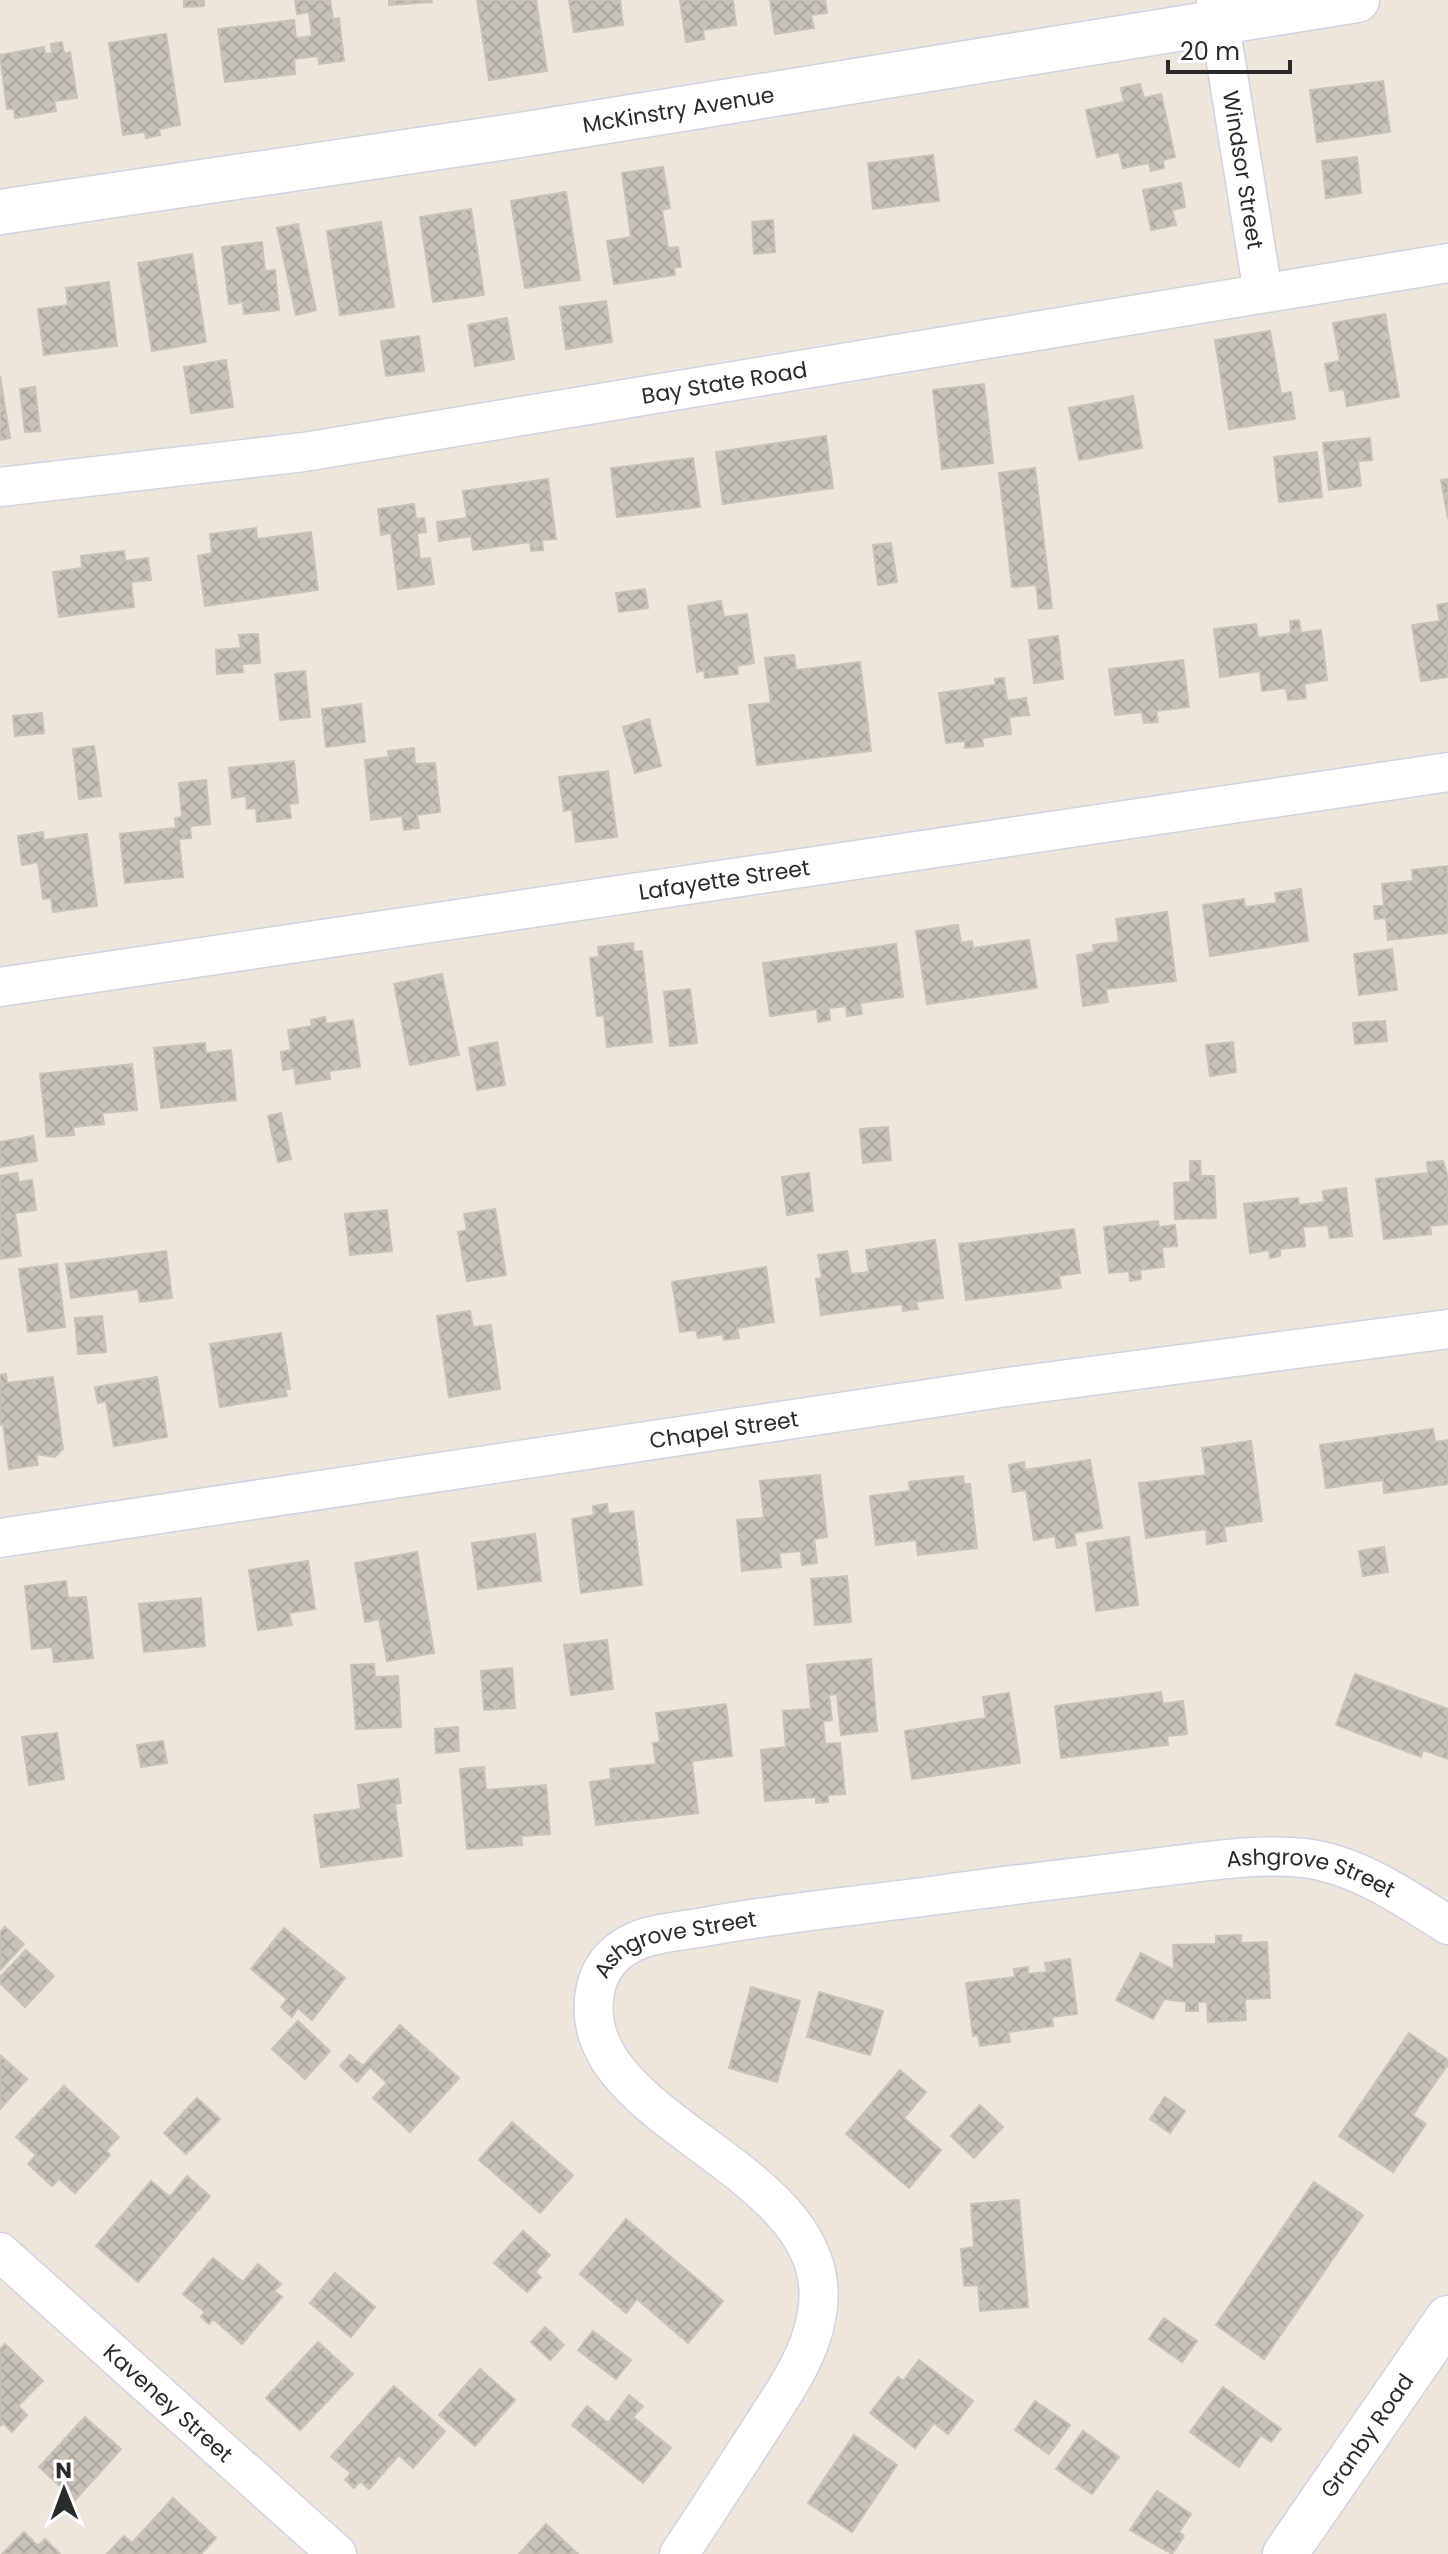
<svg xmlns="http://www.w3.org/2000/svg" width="1448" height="2554" font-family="Poppins,sans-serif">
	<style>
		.building { fill: url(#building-cross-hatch); stroke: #c8c3b4; stroke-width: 2 }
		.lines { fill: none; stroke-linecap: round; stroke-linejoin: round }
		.minor-casing { stroke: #d0d2e4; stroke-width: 41 }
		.tertiary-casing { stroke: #d0d2e4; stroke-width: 47 }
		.secondary-casing { stroke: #d0d2e4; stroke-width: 47 }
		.minor { stroke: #fff; stroke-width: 38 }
		.tertiary { stroke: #fff; stroke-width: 44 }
		.secondary { stroke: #fff; stroke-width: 44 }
		.labels { text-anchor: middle; stroke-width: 6; stroke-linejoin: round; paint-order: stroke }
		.street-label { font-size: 22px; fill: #2a2a2a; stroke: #fff }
	</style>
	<defs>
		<pattern id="building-cross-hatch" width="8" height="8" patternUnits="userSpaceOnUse" patternTransform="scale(2)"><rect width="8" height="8" fill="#c8c3ba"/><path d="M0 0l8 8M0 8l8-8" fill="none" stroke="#aca8a0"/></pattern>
	</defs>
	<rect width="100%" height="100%" fill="#ede6db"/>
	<path class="building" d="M184 0H204V6L184 7Z
		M295 0H330L333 19 339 18 344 61 319 64 318 56 294 59 295 74 225 82 218 29 294 20 296 38 312 36 309 12 297 14Z
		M389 0H431L432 2 389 5Z
		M477 0H536L547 71 489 80Z
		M569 0H620L623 25 574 32Z
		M680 0H733L736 25 703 30 704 39 686 42Z
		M770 0H825L827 13 811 15 814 28 775 34Z
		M166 34 180 125 159 129 160 135 146 138 145 132 123 135 109 43Z
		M62 42 64 54 70 52 77 98 54 101 56 111 15 118 14 109H7L0 55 44 47 45 54 52 53 51 44Z
		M1383 81 1390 132 1317 142 1310 90Z
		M1140 84 1144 98 1161 94 1175 157 1163 160 1164 168 1151 171 1149 163 1123 168 1119 152 1097 157 1086 110 1124 102 1121 88Z
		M933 155 939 201 873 209 868 163Z
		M1357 157 1361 193 1326 198 1322 161Z
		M663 167 670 208 662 210 668 248 678 247 681 267H674L675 275 614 284 607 241 631 237 622 173Z
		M1181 183 1185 207 1172 210 1176 225 1151 230 1143 190Z
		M566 192 580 280 525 288 511 201Z
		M471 209 484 295 433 302 420 217Z
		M773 220 775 252 754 254 752 222Z
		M381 222 394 307 340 315 327 231Z
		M298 224 316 310 296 315 277 228Z
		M262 242 265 271 275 270 279 310 244 314 243 302 229 304 222 247Z
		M192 254 206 342 152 351 138 263Z
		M109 282 117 346 44 355 38 309 68 305 66 288Z
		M606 301 612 342 566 349 560 307Z
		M1385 314 1399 397 1347 406 1344 389 1330 391 1325 364 1340 361 1333 323Z
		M507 318 514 359 475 366 468 325Z
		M1270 331 1281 394 1291 392 1295 419 1229 429 1215 340Z
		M419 336 424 371 386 376 381 341Z
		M226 360 233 407 191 413 184 367Z
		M0 376 10 438 0 440Z
		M984 384 993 463 942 469 933 390Z
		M35 387 40 431 25 432 20 389Z
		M1133 396 1142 448 1079 460 1069 408Z
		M826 436 833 488 723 504 716 452Z
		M1370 438 1372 460 1358 461 1361 486 1329 490 1323 443Z
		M1317 452 1322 497 1279 502 1274 457Z
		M693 458 700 507 617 517 611 468Z
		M1035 468 1052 608 1039 609 1036 585 1012 587 999 473Z
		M548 479 556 539 542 540 543 550 531 551 530 542 473 550 471 536 439 541 437 522 467 518 463 491Z
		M1448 479V519L1441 480Z
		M414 504 416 519 424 518 426 532 417 533 420 559 430 558 434 584 398 589 391 533 381 535 378 509Z
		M256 528 257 539 311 532 318 590 205 606 198 556 212 553 210 534Z
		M891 543 897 582 878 585 873 545Z
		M124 551 125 561 148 558 151 580 131 582 134 607 59 617 53 572 82 568 81 556Z
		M645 589 648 608 619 612 616 593Z
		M721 601 724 617 747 614 754 663 737 666 738 674 705 678 704 670 697 672 688 606Z
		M1448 603V677L1421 681 1412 625 1440 621 1437 605Z
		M1299 620 1301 633 1321 630 1327 680 1304 684 1306 698 1288 700 1286 688 1262 691 1260 671 1220 677 1214 629 1256 624 1258 638 1291 633 1290 621Z
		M258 634 260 663 242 664 243 672 217 674 216 650 241 648 239 635Z
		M1058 636 1063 679 1034 683 1029 640Z
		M794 655 796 670 860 662 871 751 757 765 749 705 771 703 765 658Z
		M1183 660 1189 707 1156 711 1158 722 1144 723 1142 712 1115 715 1109 669Z
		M305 671 310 717 280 720 275 674Z
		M1004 678 1007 701 1026 698 1029 715 1009 717 1011 734 982 738 983 746 965 748V741L946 743 939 693 995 685V679Z
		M361 704 365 742 326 747 322 709Z
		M42 713 44 733 15 736 13 716Z
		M649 719 661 766 635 773 623 727Z
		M94 746 101 796 79 799 73 749Z
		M414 748 415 764 435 763 440 812 417 815 419 828 404 830 402 816 371 820 365 760 389 757 388 751Z
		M294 761 298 803 289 804 291 818 257 822 256 808 247 809 246 796 232 798 229 768Z
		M608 771 617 837 576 842 572 809 564 811 559 777Z
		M206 780 210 824 190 826 191 838 179 839 183 877 125 883 120 834 176 828 175 818 182 817 179 783Z
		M43 832 44 840 87 834 97 906 53 912 51 898 43 899 38 862 22 865 18 836Z
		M1447 866 1448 933 1388 940 1386 918 1375 919 1374 906H1384L1382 884 1413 881 1412 870Z
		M1301 889 1308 941 1210 956 1203 905 1244 899 1245 907 1277 903 1275 893Z
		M1167 912 1176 981 1106 989 1108 1002 1083 1006 1077 955 1094 952 1093 945 1119 942 1116 919Z
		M958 925 961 943 972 941 973 948 1029 940 1037 988 927 1004 916 931Z
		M633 943 634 952 642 951 652 1042 607 1047 604 1015 597 1016 590 958 599 957 598 947Z
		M896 944 903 997 860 1003 862 1014 847 1016 846 1006 829 1008 830 1020 818 1022 817 1009 770 1016 763 963Z
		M1392 949 1397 990 1359 995 1354 954Z
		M442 974 459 1055 410 1065 394 984Z
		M690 989 697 1043 670 1046 664 992Z
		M325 1017 326 1024 353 1020 360 1067 329 1071 330 1079 296 1084 294 1068 283 1070 281 1052 291 1050 288 1030 312 1026 311 1020Z
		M1385 1021 1387 1041 1355 1044 1353 1023Z
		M497 1042 505 1085 477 1090 469 1048Z
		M1233 1042 1236 1072 1210 1076 1206 1045Z
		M205 1043 206 1053 231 1050 236 1100 161 1108 154 1048Z
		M132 1064 137 1110 102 1113 104 1124 73 1127 74 1135 47 1137 40 1074Z
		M281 1113 291 1159 278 1162 268 1116Z
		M888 1127 891 1160 863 1163 860 1129Z
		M33 1136 37 1161 0 1167V1142Z
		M1190 1161H1200L1201 1176H1214L1216 1218 1175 1219 1174 1183 1190 1182Z
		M1443 1161 1448 1177V1224L1430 1226 1431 1234 1384 1239 1376 1179 1428 1173 1427 1162Z
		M17 1173 19 1182 32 1180 36 1210 15 1213 21 1256 0 1259V1176Z
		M809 1173 813 1211 787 1215 782 1177Z
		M1346 1188 1352 1236 1330 1238 1328 1225 1303 1227 1305 1246 1280 1249V1256L1270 1258 1269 1250 1250 1253 1244 1204 1298 1198 1299 1205 1324 1202 1323 1191Z
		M495 1209 506 1275 467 1281 458 1232 467 1230 464 1214Z
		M387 1210 392 1251 350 1255 345 1214Z
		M1158 1221 1159 1227 1175 1225 1177 1246 1162 1247 1164 1267 1140 1270 1141 1279 1130 1281 1129 1271 1109 1273 1104 1227Z
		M1074 1229 1080 1273 1059 1276 1061 1288 966 1300 959 1244Z
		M935 1240 943 1298 916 1302 918 1309 903 1311 902 1304 821 1315 816 1279 822 1278 818 1255 847 1251 851 1274 869 1272 866 1250Z
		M166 1251 172 1298 140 1302 138 1289 71 1298 66 1264Z
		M57 1264 65 1327 28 1332 19 1269Z
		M766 1267 774 1322 737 1328 739 1338 724 1340 723 1334 698 1338 696 1330 680 1332 672 1282Z
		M470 1311 473 1327 491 1325 500 1389 449 1397 437 1316Z
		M102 1316 106 1352 78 1354 75 1318Z
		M281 1333 290 1389H285L287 1396 220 1407 210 1344Z
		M6 1374 7 1383 53 1377 63 1449 55 1457 36 1454 38 1465 9 1469 3 1424 0 1425V1375Z
		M157 1377 167 1437 114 1446 106 1401 98 1403 95 1387Z
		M1433 1429 1435 1442 1448 1440V1484L1384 1493 1383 1480 1326 1488 1320 1445Z
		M1251 1441 1262 1521 1224 1527 1226 1541 1207 1544 1206 1529 1146 1538 1139 1483 1206 1475 1202 1448Z
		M1090 1460 1102 1528 1074 1533 1076 1545 1057 1548 1055 1536 1034 1540 1026 1490 1013 1492 1009 1465 1024 1462 1025 1470Z
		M820 1475 827 1537 814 1539 817 1563 802 1565 801 1551 779 1553 781 1567 742 1571 737 1520 764 1518 760 1481Z
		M963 1476 964 1484H970L977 1548 918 1555 916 1540 876 1545 870 1496 910 1491 909 1482Z
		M607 1504 608 1514 633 1511 642 1585 581 1593 572 1519 594 1515 593 1506Z
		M535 1534 541 1581 478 1589 472 1543Z
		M1129 1537 1138 1605 1096 1611 1087 1543Z
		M1384 1547 1388 1572 1363 1576 1359 1551Z
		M417 1552 434 1653 387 1661 379 1619 365 1622 355 1563Z
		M308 1561 315 1609 289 1613 292 1625 258 1630 249 1570Z
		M847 1576 851 1622 815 1625 811 1579Z
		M66 1581 68 1598 86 1597 93 1658 54 1662 52 1647 32 1649 25 1586Z
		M201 1598 205 1646 144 1652 139 1604Z
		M607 1640 613 1689 571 1695 564 1645Z
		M871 1659 877 1731 841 1735 837 1694 829 1695 832 1720 823 1721 825 1744 840 1743 845 1794 828 1795V1802L816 1803V1797L765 1801 761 1750 786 1747 783 1711 811 1709 807 1665Z
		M374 1664 375 1677 398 1676 401 1727 356 1729 351 1665Z
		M512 1668 515 1708 484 1710 481 1671Z
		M1355 1674 1448 1709V1759L1423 1750 1421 1757 1336 1725Z
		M1161 1692 1163 1704 1183 1701 1187 1734 1167 1736 1168 1745 1061 1758 1055 1706Z
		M1009 1693 1020 1763 912 1779 905 1731 986 1718 983 1697Z
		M726 1704 732 1756 692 1761 698 1813 596 1825 590 1782 611 1779 610 1769 656 1764 653 1743 660 1742 656 1713Z
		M458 1727 459 1751 436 1753 435 1729Z
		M57 1733 64 1779 29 1785 22 1737Z
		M163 1741 167 1763 141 1767 137 1745Z
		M484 1767 486 1790 546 1785 550 1834 521 1836 522 1845 467 1849 460 1769Z
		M398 1779 401 1803 395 1804 402 1856 321 1867 314 1815 361 1809 358 1785Z
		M5 1927 24 1944 0 1970V1932Z
		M284 1928 345 1978 312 2020 298 2008 292 2017 281 2007 287 1999 251 1969Z
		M1241 1935V1943L1267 1942 1270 1998 1245 1999 1246 2020 1208 2022 1207 2002H1198V2011H1186V2002L1164 1999 1153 2019 1116 2000 1141 1953 1174 1970 1173 1945 1216 1944V1936Z
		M26 1950 54 1976 25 2007 0 1983V1977Z
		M1070 1959 1077 2014 1052 2017 1053 2026 1008 2032 1010 2042 980 2046 978 2035 973 2036 966 1983 1015 1977 1014 1969 1028 1967V1974L1047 1972 1045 1963Z
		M751 1987 800 2001 777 2082 729 2068Z
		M819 1992 883 2011 870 2055 807 2037Z
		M298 2021 330 2051 305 2079 272 2049Z
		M400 2025 459 2078 410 2132 373 2098 387 2083 370 2067 357 2082 340 2066 350 2055 363 2066Z
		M1409 2033 1448 2060V2064L1413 2115 1426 2124 1393 2172 1339 2136Z
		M0 2055 27 2079 0 2109Z
		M900 2070 926 2092 904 2118 941 2150 909 2188 846 2134Z
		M64 2086 119 2137 106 2151 110 2155 75 2193 59 2179 52 2186 28 2164 36 2155 16 2137Z
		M1165 2097 1185 2111 1170 2133 1150 2119Z
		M197 2098 220 2119 186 2154 164 2133Z
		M980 2105 1003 2127 974 2158 951 2136Z
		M512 2122 573 2175 540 2213 479 2160Z
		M187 2176 210 2196 138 2282 96 2246 151 2181 170 2197Z
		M1314 2182 1363 2215 1264 2359 1216 2325Z
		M1019 2200 1028 2307 980 2311 978 2285 964 2286 961 2249 974 2247 971 2204Z
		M626 2219 723 2301 688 2343 637 2299 626 2313 580 2274Z
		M523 2231 550 2255 535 2272 541 2277 527 2292 494 2263Z
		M213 2258 243 2282 258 2264 281 2284 274 2291 282 2297 242 2344 213 2319 209 2324 201 2317 205 2312 183 2294Z
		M335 2273 375 2307 351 2337 310 2303Z
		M1164 2318 1197 2341 1182 2362 1149 2339Z
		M545 2327 564 2345 550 2360 531 2342Z
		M593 2331 631 2360 616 2379 578 2350Z
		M318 2342 353 2374 300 2430 266 2398Z
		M5 2344 43 2381 18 2406 27 2415 12 2432 3 2423 0 2426V2349Z
		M919 2360 973 2401 948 2434 934 2423 915 2448 870 2413 898 2377 903 2381Z
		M480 2369 515 2400 475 2446 439 2415Z
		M394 2386 445 2431 413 2468 399 2455 369 2489 360 2481 354 2488 345 2480 351 2473 331 2457Z
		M1223 2387 1281 2429 1271 2442 1261 2435 1239 2467 1190 2432Z
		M629 2395 643 2406 633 2417 671 2448 643 2483 572 2425 587 2406 608 2423Z
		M1035 2401 1070 2425 1049 2454 1015 2430Z
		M85 2417 121 2449 75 2500 39 2467Z
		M1083 2431 1119 2457 1092 2494 1056 2469Z
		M854 2435 897 2465 852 2532 808 2503Z
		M1157 2491 1191 2514 1179 2532 1184 2536 1172 2554 1130 2530Z
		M173 2498 216 2538 201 2554H107L124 2536 132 2543Z
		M546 2524 578 2554H519Z
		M24 2532 38 2546 45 2539 60 2554H2Z"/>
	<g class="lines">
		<defs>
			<g id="minor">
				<path id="s1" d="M1216 0 1263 293"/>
				<path id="s2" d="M0 487 304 452 1448 263"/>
				<path id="s3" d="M0 987 1448 772"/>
				<path id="s4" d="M0 1538 1000 1388 1448 1329"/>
				<path id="s5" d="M0 2252 337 2554"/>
				<path id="s6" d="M679 2554C706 2514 732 2473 758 2433 780 2398 808 2361 816 2319 849 2166 564 2125 596 1987 602 1962 620 1946 644 1938 667 1931 692 1930 715 1925 789 1912 863 1905 938 1895 1009 1885 1081 1877 1152 1868 1203 1862 1253 1853 1304 1858 1356 1864 1404 1897 1448 1925"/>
			</g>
			<g id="tertiary">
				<path id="s7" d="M0 212 520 135 1357 0"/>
			</g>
			<g id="secondary">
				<path id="s8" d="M1285 2554 1448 2318"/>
			</g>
		</defs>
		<use href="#minor" class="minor-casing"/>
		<use href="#tertiary" class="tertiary-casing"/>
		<use href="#secondary" class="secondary-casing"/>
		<use href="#minor" class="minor"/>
		<use href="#tertiary" class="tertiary"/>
		<use href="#secondary" class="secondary"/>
	</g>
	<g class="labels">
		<g class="street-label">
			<text dy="8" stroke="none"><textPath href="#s7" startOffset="686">McKinstry Avenue</textPath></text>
			<text dy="8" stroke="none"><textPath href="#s1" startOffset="172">Windsor Street</textPath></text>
			<text dy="8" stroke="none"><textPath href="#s2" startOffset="732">Bay State Road</textPath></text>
			<text dy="8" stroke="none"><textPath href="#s3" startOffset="732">Lafayette Street</textPath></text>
			<text dy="8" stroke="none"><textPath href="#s4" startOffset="732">Chapel Street</textPath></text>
			<text dy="8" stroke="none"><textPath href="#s6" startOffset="1444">Ashgrove Street</textPath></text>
			<text dy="8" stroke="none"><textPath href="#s6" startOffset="796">Ashgrove Street</textPath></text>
			<text dy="8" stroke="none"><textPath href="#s5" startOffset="226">Kaveney Street</textPath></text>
			<text dy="8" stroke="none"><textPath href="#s8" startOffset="144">Granby Road</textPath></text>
		</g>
	</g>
	<g transform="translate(64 2490) rotate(359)" stroke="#ffffff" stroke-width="6" paint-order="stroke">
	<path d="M0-6L14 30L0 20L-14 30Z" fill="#2a2a2a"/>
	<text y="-12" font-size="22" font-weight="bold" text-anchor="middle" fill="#2a2a2a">N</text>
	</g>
	<path d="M1168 60v12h122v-12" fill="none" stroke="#2a2a2a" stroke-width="4"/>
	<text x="1180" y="60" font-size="24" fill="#2a2a2a" stroke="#ffffff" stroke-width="6" paint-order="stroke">20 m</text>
</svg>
